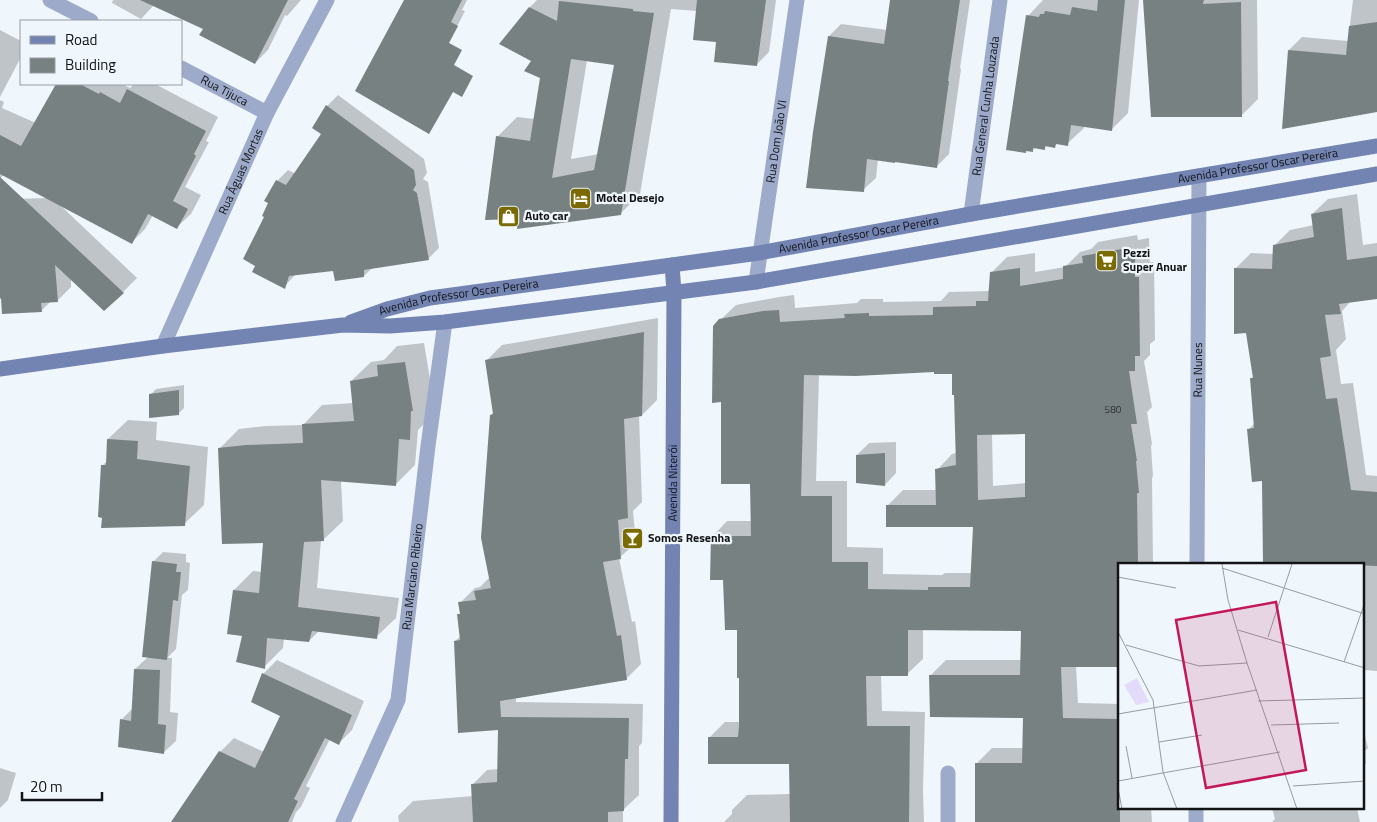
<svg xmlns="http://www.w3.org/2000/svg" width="1377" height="822" font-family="'Titillium Web',sans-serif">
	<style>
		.shadow { fill: #0003; fill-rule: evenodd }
		.building { fill: #788182; fill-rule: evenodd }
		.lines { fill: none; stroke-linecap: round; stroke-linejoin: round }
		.minor { stroke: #9daaca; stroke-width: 15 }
		.tertiary { stroke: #9daaca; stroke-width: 15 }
		.secondary { stroke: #7384b3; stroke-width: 15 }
		.labels { text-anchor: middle; stroke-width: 4.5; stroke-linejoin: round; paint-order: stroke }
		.number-label { font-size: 10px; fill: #2c2f31 }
		.street-label { font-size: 12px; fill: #121416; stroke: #eff6fc }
		.poi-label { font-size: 12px; font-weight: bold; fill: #121416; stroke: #eff6fc; text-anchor: start }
		.inset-road { fill: none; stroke: #979ca0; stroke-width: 1 }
		.view { fill: #c2185b; fill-opacity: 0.15; stroke: #c2185b; stroke-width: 2.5 }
		.inset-edge { fill: none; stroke: #121416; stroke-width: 2.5 }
	</style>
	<rect width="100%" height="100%" fill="#eff6fc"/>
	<path class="shadow" d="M113 0H301L287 16 285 15 268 50 255 63 205 28 154 5 141 19 112 3Z
		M406 0H467L462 10 465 11 416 106Z
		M537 0H776L769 52 757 64 718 41 697 11 671 9 640 194 620 214 520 217 497 137 517 117 535 119 541 77 533 61 530 7ZM587 60 615 64 599 154 571 159Z
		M891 0H970L960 68 961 69 949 154 936 167 878 159 876 178 863 190 829 36 841 24 887 30Z
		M1043 0H1139L1128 113 1111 130 1084 126V128L1067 144 1058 143 1054 146H1047L1044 149 1036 147 1032 151 1028 16Z
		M1144 0H1257L1258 99 1241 116Z
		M1353 0H1377V111L1289 50 1302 37 1348 41Z
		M0 30 21 41V57L0 97Z
		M58 84H122L130 88 134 84H155L218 117 206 141 209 142 185 187 201 195 191 214 177 227 153 215 145 229 131 243 60 205 137 278 123 292 71 278V287L57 301H51L41 311 0 299V201L13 199 47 198 4 175 0 178V100L4 102 2 108 36 123Z
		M338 95 424 159 427 173 423 179 428 182 439 248 428 259 372 268 364 276 334 269 296 274 284 287 266 217 277 181 288 170 296 174 322 133 327 106Z
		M1357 194 1363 245 1377 243V298L1351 301 1342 311 1346 339 1336 350 1341 384 1353 383 1366 475 1377 476V671L1363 670V564H1264L1263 479 1249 429 1255 423 1251 379 1254 375 1235 269 1251 253 1274 254 1275 245 1290 230 1314 225 1312 214 1328 199Z
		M1137 235 1138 240 1149 238 1150 262H1154L1155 340 1150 344V355L1144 361 1152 407 1147 412 1152 444 1151 446 1153 476 1152 478 1153 564H1120L1076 666 1078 703 1120 704V808H1151L1152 822H976V764L992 748H1024V717L930 676 946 660H1022V629H923V659L907 674 881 675 882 711 925 712 923 791 924 822H724L732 814V810L747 795 791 794 790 763 709 738 725 722H740L738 629 712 537 727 521H752V483L723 401 714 326 736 305 779 297 794 295 795 308 857 303 861 299H883V302L941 301 949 292 988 291 990 289 992 272 1007 257 1035 253V272L1065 267 1080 252 1091 249 1098 242ZM935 370 953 372 955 393 957 453 952 454 937 470V490H903L887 506 974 525 972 573H945L942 575 883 574V548L847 547V481H816L819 374ZM992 433H1026V483L993 486Z
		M658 318 657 400 642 415H639L642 502 633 511 636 543 619 558 632 622 635 621 641 664 626 679 516 698V702L643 704 642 743 639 746V795L623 810V822H399L398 816 413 801 473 796 472 785 487 770 498 769 499 728 455 641 461 636 459 615 461 613 460 603 475 588 480 587 490 577 491 415 494 412 487 360 502 345Z
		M424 343 432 391 429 419 418 430 415 465 396 484 341 481 343 521 323 540H321L317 588 399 598 396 618 376 637 319 631 309 641 284 638 283 648 264 667 243 635 234 590 253 571 262 572 264 542 220 448 239 429 266 426 303 425 322 405 354 403 351 381 371 362 384 360 397 346Z
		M184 385V408L178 414 150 395 156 389Z
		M128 420 157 422 156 440 208 447 204 505 184 524 102 466 107 461 108 439Z
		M896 442V473L885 485 857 455 869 443Z
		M163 552 186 554V562L190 563 188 590 182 595 176 649 167 658H172L170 712 178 713 176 741 163 753 119 746 122 719 133 708 135 669 148 657 153 562Z
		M277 660 364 701 352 730 339 743 330 739 306 786 310 788 301 807 296 812 292 822H173L220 752 234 738 264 752 281 715 253 701 263 674Z
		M1363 729 1368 748 1363 753Z
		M0 768 16 773 8 800 0 808Z
		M1272 808H1357L1360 822H1272L1275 819Z"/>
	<path class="building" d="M140 0H288L255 64 199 35 203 29Z
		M404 0H462L451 22 458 26 449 43 462 50 454 65 473 76 462 97 453 92 429 134 355 91Z
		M697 0H766L757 66 714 62 716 42 693 40Z
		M890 0H960L948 81H949L937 168 895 162V163L867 159 864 192 806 188 813 132 828 36 884 44Z
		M1098 0H1125L1112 131 1071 125 1068 146 1056 144 1055 148 1045 146V150L1033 148V152L1026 151V153L1006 150 1026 15 1039 17 1040 14H1044L1045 11 1070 15 1072 7 1097 11Z
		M1143 0H1204L1203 4 1241 2 1242 117H1151Z
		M559 1 633 9V11L654 13 621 215 517 229 518 219 485 220 496 136 530 141 540 78 524 71 531 61 499 44 529 7 557 21ZM571 59 614 65 594 170 552 178Z
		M1377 22V112L1282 129 1288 50 1346 55 1349 26Z
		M56 84H80L99 94 100 92 120 103 127 89 206 131 194 154 196 156 173 201 188 209 177 229 148 214 132 244 0 174V135L21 146Z
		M326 105 414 170 416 185 413 190 417 193 429 260 364 270V277L335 281 333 271 289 276 285 289 252 272 255 266 243 259 264 217 262 216 268 203 264 201 276 180 286 185 321 134 312 128Z
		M0 177 124 293 104 311 55 265 58 302 41 303 42 312 2 314 1 298H0Z
		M1342 208 1347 260 1377 256V299L1339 304 1341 314 1325 315 1331 356 1320 358 1326 399 1337 398 1351 490 1377 492V566L1263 562 1262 481 1252 482 1247 429 1254 428 1250 378H1253L1246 333 1234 334V268L1272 269 1273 245 1314 237 1311 214Z
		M1122 249 1123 255 1135 253V277H1139L1140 356H1135V371H1129L1137 424H1131L1137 461H1136L1139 493H1137L1138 564H1120V667H1061L1063 718 1120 719V822H975V763H1022L1023 718 930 717 929 675H1020L1021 631 908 630V676H866L867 726H910L909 822H790L789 764H708V737H738L739 726V678H737V630H725L723 580H710L711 536H751L750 484H721V402L712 403 713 326 719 319 763 311 779 310 780 322 845 318 844 314 869 313V316L933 315V307L976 306V301H988L990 272 1020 268V286L1063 279V266L1083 263 1082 256ZM934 372V374H952V395H954L956 465 935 469 936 505H886V527H973L970 587H928V590L868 589V562H832V496H801L804 375 856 376ZM1025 434V497L978 500 977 435Z
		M644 332 642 416 624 419 628 518 618 520 621 559 603 562 617 636 621 635 627 680 500 701 501 717 629 718 628 759H625L624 811 608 812V822H473L471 784 497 782 498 730 458 733 454 641 460 640 457 614H460L458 602 476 600 474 591 491 588 481 538 490 415 493 414 485 360Z
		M405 362 413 411H411L410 440 399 439 396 486 321 480 324 541 304 542 298 607 380 617 377 639 312 631 309 642 267 638 265 669 236 662 242 636 227 634 233 590 259 593 263 543 222 544 218 448 246 445 303 443 302 424 354 421 350 381 378 376 377 365Z
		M179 390V415L149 418V394Z
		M107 439 138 441 137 459 190 466 185 526 101 528 102 518 98 517 101 465H106Z
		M885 453V486L856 483V455Z
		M152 561 177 564 176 572H181L178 601 173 600 167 660 142 657Z
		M134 669 160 670 158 724 166 725 164 754 118 747 120 719 131 721Z
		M262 673 352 715 339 745 325 738 294 799 298 801 288 822H171L219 751 255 768 280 716 251 702Z"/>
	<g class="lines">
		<g class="minor">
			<path d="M50 0 91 21"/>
			<path id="s1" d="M181 68 267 113"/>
			<path id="s2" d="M971 214 1000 0"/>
			<path id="s3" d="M163 346 267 113 327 0"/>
			<path id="s4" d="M1197 564 1199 176"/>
			<path id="s5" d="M343 822 398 700 428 446 445 322"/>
			<path d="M948 822V773"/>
			<path d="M1196 822V808"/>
		</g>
		<path class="tertiary" id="s6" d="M756 282 797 0"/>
		<g class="secondary">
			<path id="s7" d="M351 322 387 309 430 298 759 253 971 214 1377 146"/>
			<path d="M0 369 163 346 343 325 390 326 445 322 756 282 1377 174"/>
			<path id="s8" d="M671 822 674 292 672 265"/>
		</g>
	</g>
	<defs>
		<symbol id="hotel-square" viewBox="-11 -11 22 22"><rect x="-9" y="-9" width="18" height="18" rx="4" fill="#7a6a00" stroke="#eff6fc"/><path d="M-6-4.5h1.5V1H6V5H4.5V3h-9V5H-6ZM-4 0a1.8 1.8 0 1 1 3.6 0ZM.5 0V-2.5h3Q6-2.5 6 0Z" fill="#fff"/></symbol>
		<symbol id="shop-square" viewBox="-11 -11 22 22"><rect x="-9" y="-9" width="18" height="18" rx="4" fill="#7a6a00" stroke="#eff6fc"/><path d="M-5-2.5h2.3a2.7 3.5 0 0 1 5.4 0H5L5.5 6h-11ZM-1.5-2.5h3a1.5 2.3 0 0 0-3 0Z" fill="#fff"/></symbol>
		<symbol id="supermarket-square" viewBox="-11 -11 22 22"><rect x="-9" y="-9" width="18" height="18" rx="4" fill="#7a6a00" stroke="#eff6fc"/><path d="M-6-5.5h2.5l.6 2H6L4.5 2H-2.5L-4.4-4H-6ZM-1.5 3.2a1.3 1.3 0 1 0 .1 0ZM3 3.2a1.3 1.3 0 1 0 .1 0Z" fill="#fff"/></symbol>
		<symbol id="bar-square" viewBox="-11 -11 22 22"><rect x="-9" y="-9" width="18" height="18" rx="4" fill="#7a6a00" stroke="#eff6fc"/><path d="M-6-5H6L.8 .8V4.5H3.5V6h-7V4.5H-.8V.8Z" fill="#fff"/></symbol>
	</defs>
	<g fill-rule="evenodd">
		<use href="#hotel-square" x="568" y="186" width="25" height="25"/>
		<use href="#shop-square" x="496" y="204" width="25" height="25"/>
		<use href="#supermarket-square" x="1094" y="248" width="25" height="25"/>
		<use href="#bar-square" x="620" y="526" width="25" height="25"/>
	</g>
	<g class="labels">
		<g class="number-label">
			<text x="1113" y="413">580</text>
		</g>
		<g class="street-label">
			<text dy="4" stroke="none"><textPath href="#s1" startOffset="49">Rua Tijuca</textPath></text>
			<text dy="4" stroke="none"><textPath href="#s2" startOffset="109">Rua General Cunha Louzada</textPath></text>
			<text dy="4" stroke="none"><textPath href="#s6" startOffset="142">Rua Dom João VI</textPath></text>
			<text dy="4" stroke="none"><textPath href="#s7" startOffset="921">Avenida Professor Oscar Pereira</textPath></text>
			<text dy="4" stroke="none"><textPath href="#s3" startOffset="191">Rua Águas Mortas</textPath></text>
			<text dy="4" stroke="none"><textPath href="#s7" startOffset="516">Avenida Professor Oscar Pereira</textPath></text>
			<text dy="4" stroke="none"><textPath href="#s7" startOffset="111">Avenida Professor Oscar Pereira</textPath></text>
			<text dy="4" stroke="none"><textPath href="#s4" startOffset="194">Rua Nunes</textPath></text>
			<text dy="4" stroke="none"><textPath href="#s8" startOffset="339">Avenida Niterói</textPath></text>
			<text dy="4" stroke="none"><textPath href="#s5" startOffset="258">Rua Marciano Ribeiro</textPath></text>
		</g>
		<g class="poi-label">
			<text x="596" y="202">Motel Desejo</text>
			<text x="525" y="220">Auto car</text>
			<text x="1123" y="257">Pezzi<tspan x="1123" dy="14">Super Anuar</tspan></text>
			<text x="648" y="542">Somos Resenha</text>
		</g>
	</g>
	<g transform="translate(1118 563)">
		<rect width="246" height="246" fill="#eff6fc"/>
		<path d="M19 115 31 139 18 142 6 122Z" fill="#e3dbfc"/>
		<path class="inset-road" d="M104 1 110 37 129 100 179 246M104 5 247 51M0 14 58 25M120 67 247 105M0 69 35 137 45 209 59 246M150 74 174 1M8 82 81 103 129 100M226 99 247 39M246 135 247 201M140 138 247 135M0 151 139 127M153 162 221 160M41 179 84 172M8 183 14 215M0 218 162 189M175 223 247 218M0 225 4 246"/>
		<path class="view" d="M158 39 188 207 88 225 58 57Z"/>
		<rect width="246" height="246" class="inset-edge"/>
	</g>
	<rect x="20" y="20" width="162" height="65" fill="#eff6fc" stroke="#979ca0"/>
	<rect x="30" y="36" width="25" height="8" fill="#7384b3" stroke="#979ca0"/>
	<text x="65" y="45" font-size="15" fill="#121416">Road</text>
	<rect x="30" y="58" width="25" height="15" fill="#788182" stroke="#979ca0"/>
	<text x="65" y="70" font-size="15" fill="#121416">Building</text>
	<path d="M22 792v8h80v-8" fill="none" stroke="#121416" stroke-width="2.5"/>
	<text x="30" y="792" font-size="15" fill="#121416" stroke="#eff6fc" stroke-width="4" paint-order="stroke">20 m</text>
</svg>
